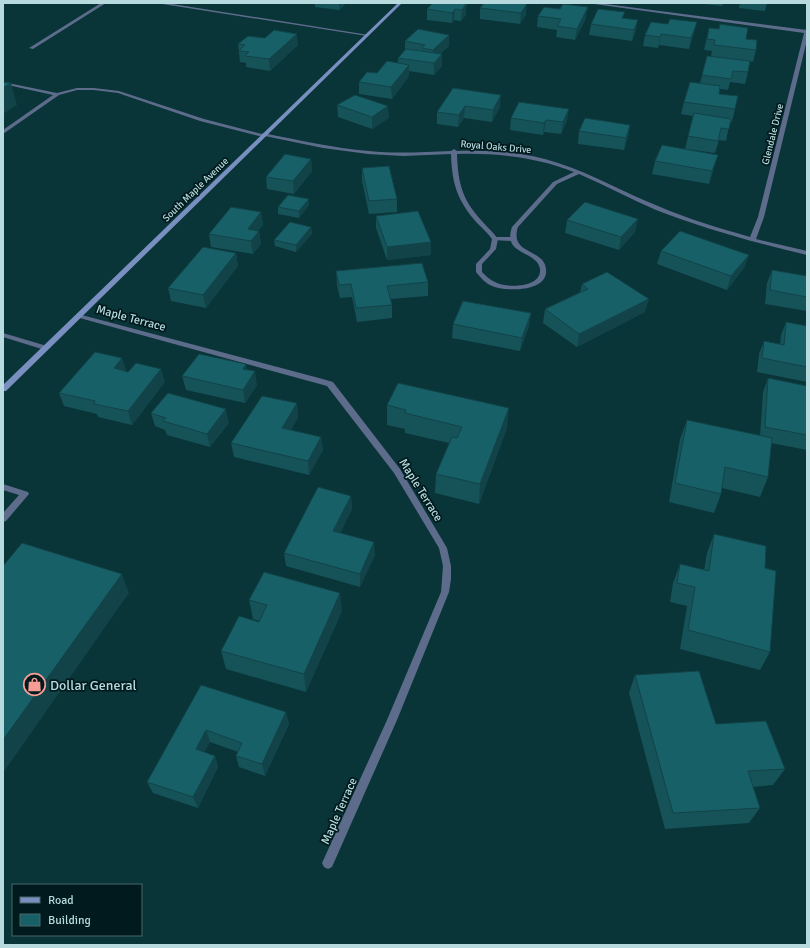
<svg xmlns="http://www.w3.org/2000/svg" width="810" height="948" font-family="Signika,sans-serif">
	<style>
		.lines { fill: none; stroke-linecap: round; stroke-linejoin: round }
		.lane { fill: #5d6c8b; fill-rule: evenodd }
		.street { fill: #5d6c8b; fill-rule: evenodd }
		.secondary { fill: #788fbf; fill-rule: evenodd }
		.wall { fill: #155359 }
		.shaded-wall { fill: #114348 }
		.building { fill: #186067; stroke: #114348 }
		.labels { text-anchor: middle; stroke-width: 3.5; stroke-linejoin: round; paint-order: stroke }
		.far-street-label { font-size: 10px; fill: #b6dadd; stroke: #001a1e }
		.street-label { font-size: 12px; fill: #b6dadd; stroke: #001a1e }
		.near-poi-label { font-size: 14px; fill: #b6dadd; stroke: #001a1e; text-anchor: start }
	</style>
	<rect width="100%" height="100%" fill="#093438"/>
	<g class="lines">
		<path class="lane" d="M3 82 57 93 77 88H94L119 91 204 119 266 135 263 137 200 121 118 93 94 90H77L59 95 3 134V130L53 95 3 84Z
			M495 237H512L515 239 512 241 493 240V238Z
			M3 333 47 346 48 348 45 350 3 337Z
			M3 484 28 492 29 494 6 521 3 522V513L19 495 3 490Z"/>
		<path class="street" d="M101 3H106L33 49 29 48Z
			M156 3H166L369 35 367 36Z
			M587 3H598L807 30V40L764 217 756 239 807 251V255C756 243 705 229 656 210 630 199 605 185 579 174L557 184 518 227C509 255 544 248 546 269 549 292 506 292 492 286 485 283 481 278 476 272V264L490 249 492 239C488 233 482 228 477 223 457 200 452 184 451 154L403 156 368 154 323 148 260 135 263 133C298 140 333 148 369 151 396 154 424 152 451 151L454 149 457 151C491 150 526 152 558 163 593 174 624 193 658 206 688 219 719 228 750 237L758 217 804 33ZM457 154C497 153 536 157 574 172L553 182 512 227C502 256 537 250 540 269 542 288 508 288 497 283 490 280 487 277 482 272V264L496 249 498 239C493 232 487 227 481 220 462 199 458 183 457 154Z
			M78 314 319 378 333 382 400 469 447 548 451 566V579L449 592 397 720 332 867 328 869 324 867 322 863 387 720 441 592 443 566 439 548 394 473 327 386 76 317V315Z"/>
		<path class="secondary" d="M398 3H402L6 391H3V385Z"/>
	</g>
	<path class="wall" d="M315 3H346L339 10 315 7Z
		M433 3H468L466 7V15L461 21 454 20 452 23 427 20V9Z
		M484 3 526 15 520 24 480 19V8Z
		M696 3H723L722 6Z
		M740 3H774L773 4 767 3 765 11 739 8Z
		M538 16 586 18 575 40 556 37 557 30 537 27Z
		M624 18 636 31 632 41 589 35 591 24Z
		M697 22 694 33 689 49 659 45 658 48 643 46 645 35 668 24Z
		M709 28 746 39 756 50 753 62 749 61 748 72 745 84 730 82 728 90 720 89 719 94 735 109 732 122 730 121 726 141 719 140 715 153 685 149 693 116 681 114 684 102 700 83 707 56H711L712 51 704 50Z
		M449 35V46L440 54H442V66L434 75 409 71V76L392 99 359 94V82L398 63V58L405 50V41Z
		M238 44 298 45 270 71 246 67V63L240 62Z
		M453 88 500 107 492 122 464 118 458 127 437 124V112Z
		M337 105 389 118 372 129 338 117Z
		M511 118 567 121 561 134 544 132 543 135 510 130Z
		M630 125 628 137 624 150 578 144 579 131Z
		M718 155 709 184 652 174 655 161Z
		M311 159 312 171 294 194 267 189 266 177Z
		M362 168 397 199V212L369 214 362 181Z
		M309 199V205L299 218 278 214V207Z
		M261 212 263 225 258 231H259L261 244 253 254 211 247 209 234Z
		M376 216 431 242V255L387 260 376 228Z
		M638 219 635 232 619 250 565 233 567 220Z
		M311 227 312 234 296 252 275 246 274 240Z
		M661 251 749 255 744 268 727 290 657 264Z
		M236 253 238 266 206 308 171 301 168 288Z
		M772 270 806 276 807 275V311L765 304 767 283Z
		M336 271 428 282V296L391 299 392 305V318L357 322 352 297 340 298 337 285Z
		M582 284 645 312 577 347 543 323 545 309 580 292Z
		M531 313 529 326 520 351 452 338 453 324Z
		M786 322 807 326V382L757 372 759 354 764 341 780 344 781 335Z
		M122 358 126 371 165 382 132 425 98 417 97 414 64 406 59 393Z
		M247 369 257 385 245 403 186 390 182 376Z
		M768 378 807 386V450L771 443 768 477 760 497 722 488 721 494 714 513 669 502 680 439 687 420 760 436 763 392Z
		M297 403 298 417 291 430 321 437 323 450 309 475 234 457 231 443Z
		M387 405 507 428 479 504 435 493 436 474 449 443 405 433V429L387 425Z
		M151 413 229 423 210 447 167 435 165 430 155 426Z
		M351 496 352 509 340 533 375 555 360 587 286 566 284 553Z
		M714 534 765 568 770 652 760 670 680 649 687 606 670 602 673 583 680 564 704 570 707 553Z
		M249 600 342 611 306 692 226 669 221 651 259 621 253 619Z
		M635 675 716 724 785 769 773 785 753 787 760 808 749 823 665 829 629 693Z
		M201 685 286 712 289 724 265 776 239 767 236 756 238 752 210 742 204 752 215 756 218 767 198 808 153 793 147 782Z"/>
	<path class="shaded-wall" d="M339 3H346L339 10Z
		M461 3H468L466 7V15L461 21 462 10Z
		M527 4 526 15 520 24 521 13Z
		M588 7 586 18 575 40 577 29Z
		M455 9 454 20 452 23V13Z
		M638 20 636 31 632 41 634 30Z
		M697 22 694 33 689 49 691 38Z
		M297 34 298 45 270 71 269 59Z
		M661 34 659 45 658 48 660 37Z
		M449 35V46L432 62 433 50Z
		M442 54V66L434 75V63Z
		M409 65V76L392 99 391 87Z
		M11 83 17 105 3 114V88Z
		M501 95 500 107 492 122 493 110Z
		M388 106 389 118 372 129V117Z
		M465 106 464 118 458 127 459 115Z
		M569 109 567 121 561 134 563 122Z
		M546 120 544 132 543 135 544 123Z
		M630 125 628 137 624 150 626 138Z
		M718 155 714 167 709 184 712 171Z
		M311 159 312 171 294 194 293 181Z
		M309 199V205L299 218V211Z
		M261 212 263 225 250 241 248 229Z
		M638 219 635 232 619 250 621 237Z
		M311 227 312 234 296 252V245Z
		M259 231 261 244 253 254 251 241Z
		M431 242V255L387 260V247Z
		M236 253 238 266 206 308 203 295Z
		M749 255 744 268 727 290 731 276Z
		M649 299 645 312 577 347 579 334Z
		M531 313 529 326 520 351 522 338Z
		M122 358 126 372 114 368Z
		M246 364 248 377 243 369Z
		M161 369 165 382 132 425 128 411Z
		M255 371 257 385 245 403 243 390Z
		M297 403 298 417 284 441 282 428Z
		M509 408 507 428 479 504 480 484Z
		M226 409 229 423 210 447 207 434Z
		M321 437 323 450 309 475 308 461Z
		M351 496 352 509 335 544 333 531Z
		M374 542 375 555 360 587V574Z
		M122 574 129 593 3 773V740Z
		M340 593 342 611 306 692 304 674Z
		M286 712 289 724 265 776 262 764Z
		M206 730 210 742 200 761 196 749Z
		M215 756 218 767 198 808 193 797Z"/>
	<path class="building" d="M433 3H461L466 4 462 10 455 9 452 13 427 9Z
		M484 3H518L527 4 521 13 480 8Z
		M563 4 588 7 577 29 557 26 561 19 538 16 544 7 560 9Z
		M598 9 625 12 622 18 638 20 634 30 591 24Z
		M670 19 697 22 691 38 661 34 660 37 645 35 651 22 668 24Z
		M720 24 748 28 746 39 757 40 756 50 714 45 715 40 707 39 709 28 719 29Z
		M418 29 449 35 433 50 422 48 425 45 405 41Z
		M274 30 297 34 269 59 245 56 249 52 239 51 245 45 238 44 248 36 265 38Z
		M406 49 442 54 434 63 398 58Z
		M707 56 750 61 748 72 733 71 731 79 702 75Z
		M387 61 409 65 391 87 359 82 367 72 377 73Z
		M3 82 11 83 3 88Z
		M690 82 720 86 719 94 738 96 735 109 684 102Z
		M453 88 501 95 493 110 465 106 459 115 437 112Z
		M355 95 388 106 372 117 337 105Z
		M519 102 569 109 563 122 546 120 544 123 511 118Z
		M694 113 731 119 729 129 721 128 718 141 688 136Z
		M585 118 630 125 626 138 579 131Z
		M662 145 718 155 712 171 655 161Z
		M285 154 311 159 293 181 266 177Z
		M389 166 397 199 369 201 362 168Z
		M288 195 309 199 299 211 278 207Z
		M585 202 638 219 621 237 567 220Z
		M231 207 261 212 248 229 259 231 251 241 209 234Z
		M418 211 431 242 387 247 376 216Z
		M290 222 311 227 296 245 274 240Z
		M680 231 749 255 731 276 661 251Z
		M203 247 236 253 203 295 168 288Z
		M422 263 428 282 387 286 392 305 356 308 351 284 339 285 336 271Z
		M772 270 807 276V297L770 290Z
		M607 272 649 299 579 334 545 309 588 289 582 284Z
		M463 301 531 313 522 338 453 324Z
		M786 322 807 326V367L762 358 764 341 784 345Z
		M95 352 122 358 114 368 128 372 136 363 161 369 128 411 94 404 95 401 59 393Z
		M199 354 246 364 243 369 255 371 243 390 182 376Z
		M768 378 807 386V435L765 427Z
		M398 383 509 408 480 484 436 474 452 437 457 438 462 427 405 413 406 410 387 405Z
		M168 393 226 409 207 434 163 421 166 418 151 413Z
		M262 396 297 403 282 428 321 437 308 461 231 443Z
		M687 420 772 438 768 477 725 467 721 494 675 483Z
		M318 487 351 496 333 531 374 542 360 574 284 553Z
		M714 534 766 546 765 568 776 571 770 652 688 630 695 587 677 583 680 564 709 571Z
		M22 543 122 574 3 740V566Z
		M264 572 340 593 304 674 221 651 239 616 259 622 267 605 249 600Z
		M699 671 716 724 766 721 785 769 748 771 760 808 673 813 635 675Z
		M201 685 286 712 262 764 236 756 242 743 206 730 196 749 215 756 193 797 147 782Z"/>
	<defs>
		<symbol id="shop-ring" viewBox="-11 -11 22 22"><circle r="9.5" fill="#001a1e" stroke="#f59c95" stroke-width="1.5"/><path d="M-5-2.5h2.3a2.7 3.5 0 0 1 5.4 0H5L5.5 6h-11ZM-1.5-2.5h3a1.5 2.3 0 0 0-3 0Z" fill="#f59c95"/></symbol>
	</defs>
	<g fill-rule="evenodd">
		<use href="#shop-ring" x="22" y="672" width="25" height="25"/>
	</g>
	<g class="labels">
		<g class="far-street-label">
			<text transform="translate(772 134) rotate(-76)" y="4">Glendale Drive</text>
			<text transform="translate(496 146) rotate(5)" y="4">Royal Oaks Drive</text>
			<text transform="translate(195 189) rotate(-44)" y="4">South Maple Avenue</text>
		</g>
		<g class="street-label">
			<text transform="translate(131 318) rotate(15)" y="4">Maple Terrace</text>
			<text transform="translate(421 490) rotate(58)" y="4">Maple Terrace</text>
			<text transform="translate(339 811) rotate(-66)" y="4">Maple Terrace</text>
		</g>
		<g class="near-poi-label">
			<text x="50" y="690">Dollar General</text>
		</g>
	</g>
	<rect width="810" height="948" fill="none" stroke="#b6dadd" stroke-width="8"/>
	<rect x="12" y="884" width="130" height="52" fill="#001a1e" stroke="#49676a"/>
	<rect x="20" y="897" width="20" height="6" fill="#788fbf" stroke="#49676a"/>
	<text x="48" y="904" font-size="12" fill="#b6dadd">Road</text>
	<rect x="20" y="914" width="20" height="12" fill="#186067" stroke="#49676a"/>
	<text x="48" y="924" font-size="12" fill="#b6dadd">Building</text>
</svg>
